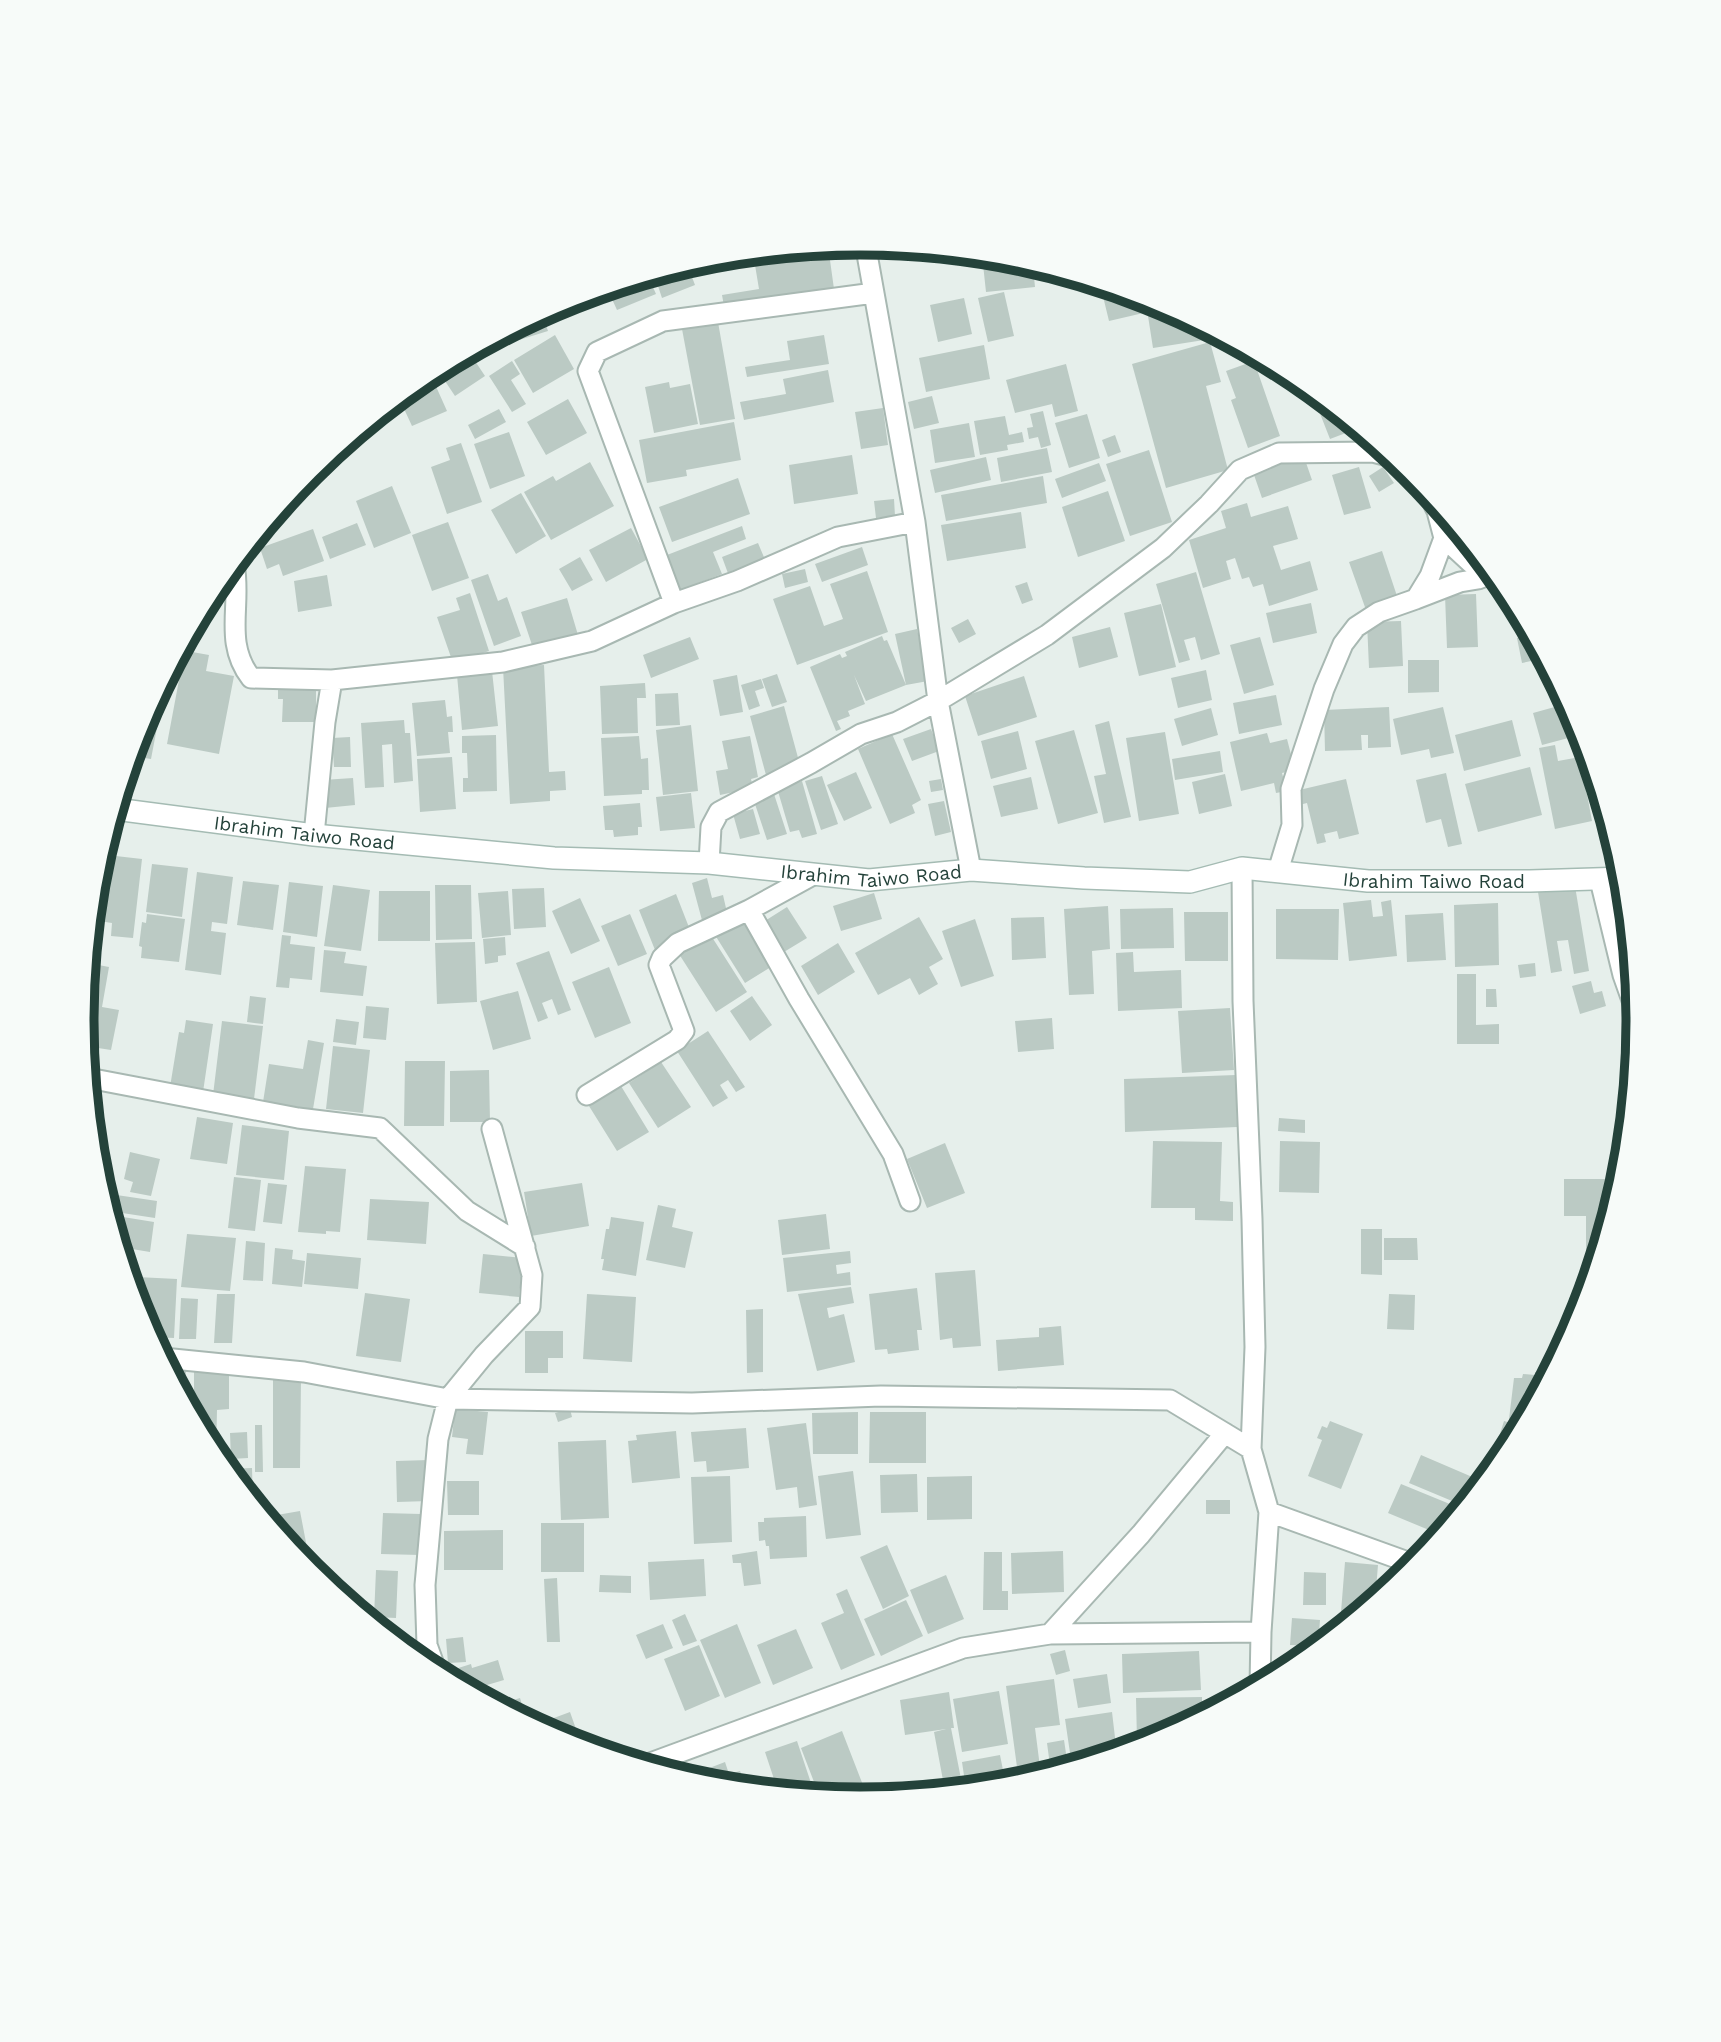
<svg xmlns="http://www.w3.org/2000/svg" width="1721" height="2042" font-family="'Work Sans',sans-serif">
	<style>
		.building { fill: #bbcac4 }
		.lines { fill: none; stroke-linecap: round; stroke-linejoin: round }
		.minor-casing { stroke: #a8b8b2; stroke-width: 23 }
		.secondary-casing { stroke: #a4bbb3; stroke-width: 24 }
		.minor { stroke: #fff; stroke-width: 19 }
		.secondary { stroke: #fff; stroke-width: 21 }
		.labels { text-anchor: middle; stroke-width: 6; stroke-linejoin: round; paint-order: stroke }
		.street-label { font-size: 19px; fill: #24423a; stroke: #f7fbf9 }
		.rim { fill: none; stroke: #24423a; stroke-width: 9 }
	</style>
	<rect width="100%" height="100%" fill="#e6efeb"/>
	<path class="building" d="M829 253 834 289 724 306 722 295 759 289 755 265Z
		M982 255 1013 258 1021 260 1022 269 1033 267 1035 287 986 292Z
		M687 264 695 285 662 298 654 274Z
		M648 276 656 294 617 310 607 288Z
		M1100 284 1149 299 1152 311 1109 321Z
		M1004 292 1014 336 988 342 978 298Z
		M964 298 972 334 938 342 930 305Z
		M1176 311 1202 325 1204 340 1153 348 1148 316Z
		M542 313 548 331 519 340 515 328Z
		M718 322 735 419 700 425 682 329Z
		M555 335 574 369 533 393 514 360Z
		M824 335 829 364 747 377 745 367 790 360 787 341Z
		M1210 342 1221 382 1206 386 1228 470 1166 488 1132 364Z
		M984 345 990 379 926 392 919 358Z
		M469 352 485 376 455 396 437 369Z
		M512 361 520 374 511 380 526 404 512 412 489 376Z
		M1254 361 1280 436 1248 448 1231 400 1236 398 1226 371Z
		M1066 364 1078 411 1055 417 1052 404 1015 413 1006 380Z
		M828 370 834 402 744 420 740 402 786 394 783 379Z
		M430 373 447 411 412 426 399 398Z
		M669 382 670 388 690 384 698 424 654 433 645 387Z
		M1310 388 1359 428 1330 439Z
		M932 396 939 423 914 429 908 402Z
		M568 399 587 433 546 455 527 422Z
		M883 408 888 445 861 449 855 412Z
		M499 409 506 422 475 439 468 425Z
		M1043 411 1051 445 1041 448 1038 437 1029 439 1027 428 1033 427 1030 414Z
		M1087 414 1100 458 1069 468 1055 423Z
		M1005 416 1009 435 1022 432 1024 442 1007 445 1008 450 980 455 974 421Z
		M734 422 741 460 686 470 687 476 647 483 639 440Z
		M969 423 975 457 935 463 930 430Z
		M509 432 525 476 490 489 474 444Z
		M1115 435 1121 452 1108 457 1102 440Z
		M461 443 482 502 447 514 431 467 450 460 446 448Z
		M1047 448 1052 472 1001 482 997 458Z
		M1149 450 1172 522 1130 536 1106 464Z
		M1303 454 1312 480 1262 498 1253 472Z
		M852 455 858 494 794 504 789 465Z
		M986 457 991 480 935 493 930 470Z
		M590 462 614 506 551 540 524 492 553 476 556 481Z
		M1099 463 1106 481 1062 498 1055 479Z
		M1359 467 1371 508 1344 515 1332 475Z
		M1383 467 1394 483 1379 492 1369 476Z
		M1043 476 1047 503 946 521 941 495Z
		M738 478 750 514 672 542 659 507Z
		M392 486 411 533 374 548 356 501Z
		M1108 491 1125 541 1078 557 1062 507Z
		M521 493 546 536 516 554 491 510Z
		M894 499 895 516 876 518 874 501Z
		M1247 503 1251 517 1288 506 1298 539 1273 546 1281 570 1310 561 1318 590 1269 606 1263 584 1253 587 1249 577 1242 579 1235 558 1226 561 1231 579 1203 588 1189 540 1226 528 1221 511Z
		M1021 512 1026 548 947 561 941 525Z
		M448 522 469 578 432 591 412 535Z
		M357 523 366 545 330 559 322 537Z
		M742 526 746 539 713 552 722 574 680 590 667 555Z
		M631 528 648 559 606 582 589 550Z
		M313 529 324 561 283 576 279 564 267 569 260 548Z
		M758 543 766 562 729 576 722 557Z
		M862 547 868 565 822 582 815 564Z
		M1382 551 1398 599 1366 610 1349 562Z
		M580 557 593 580 572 591 559 569Z
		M805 569 808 582 785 588 782 574Z
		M867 571 888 632 797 665 773 599 810 586 824 626 843 619 830 584Z
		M1196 572 1220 654 1201 660 1195 637 1184 640 1190 660 1179 663 1156 584Z
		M488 574 498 601 507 597 521 636 494 646 471 580Z
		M327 575 332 606 298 612 294 581Z
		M1027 582 1033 600 1022 604 1015 586Z
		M470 593 489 651 453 663 437 617 460 610 456 598Z
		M1476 594 1478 647 1447 648 1445 595Z
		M567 598 578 635 533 648 521 612Z
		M1311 603 1317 633 1273 643 1266 613Z
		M1161 604 1176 667 1139 676 1124 613Z
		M968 619 976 634 959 643 951 628Z
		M1401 621 1403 666 1369 668 1367 622Z
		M1110 627 1118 657 1079 668 1072 637Z
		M917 629 928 681 906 685 895 634Z
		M1532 634 1545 658 1522 663 1517 638Z
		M882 636 884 641 887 640 906 685 866 701 854 675 865 704 848 711 850 716 837 721 841 729 836 731 810 667 840 654 842 658 847 656 845 652Z
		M690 637 699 659 651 678 643 655Z
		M1260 637 1274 685 1244 694 1230 645Z
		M181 650 209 655 206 671 234 676 219 754 167 744 179 680 173 679 177 657Z
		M1408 660H1439V692L1408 693Z
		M544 665 549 772 565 771 566 790 550 791V801L510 804 503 667Z
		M1206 670 1212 700 1178 708 1171 678Z
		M492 671 498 726 462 730 457 675Z
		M777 674 787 702 772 707 762 679Z
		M737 675 743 712 720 716 713 680Z
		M1024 676 1037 717 978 736 965 696Z
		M278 679H316V722H282L283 699H278Z
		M761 679 764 688 755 691 760 706 749 710 741 685Z
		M645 683 646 698H637L638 733 602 734 600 686Z
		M678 693 680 725 656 726 655 694Z
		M1276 695 1282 725 1239 734 1233 703Z
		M445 700 447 717 452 716 453 732H448L450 753 417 756 412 703Z
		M1569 703 1580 724 1588 752 1577 755 1572 737 1542 745 1533 713Z
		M784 706 800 765 766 775 750 716Z
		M1389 707 1391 747 1368 748V735H1361L1362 750 1325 751 1324 710Z
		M1443 707 1454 753 1431 758 1429 749 1401 755 1393 719Z
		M1211 708 1218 735 1182 746 1174 719Z
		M149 710 160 712 151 759 132 756 142 723Z
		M404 720 405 733H410L413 781 394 783 392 744 382 745 384 787 365 788 361 723Z
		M1512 720 1521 756 1464 771 1455 735Z
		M1109 721 1131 817 1104 823 1094 776 1106 774 1095 725Z
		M691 725 698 791 663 795 656 730Z
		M931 729 939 751 912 761 903 739Z
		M1074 730 1098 813 1058 824 1035 741Z
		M1018 731 1027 769 991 779 981 741Z
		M1165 732 1179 814 1139 821 1126 738Z
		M1267 733 1270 743 1287 739 1295 770 1282 773 1287 791 1276 793 1274 783 1241 791 1230 742Z
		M892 734 921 800 912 805 915 813 890 824 858 749Z
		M496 735 497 791 463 792V778H468L467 753H462V736Z
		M639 736 641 759 648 758 649 790H642V794L604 796 601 738Z
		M750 736 758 777 751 779 753 788 720 795 716 771 728 769 722 741Z
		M350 737 351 767H334L332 738Z
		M1555 745 1558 761 1580 757 1592 821 1555 829 1539 748Z
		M1220 751 1223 772 1175 780 1172 759Z
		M452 757 456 809 420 812 417 759Z
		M1530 767 1542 815 1478 832 1465 784Z
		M856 772 872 808 844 821 827 785Z
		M1446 773 1462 844 1448 847 1441 819 1426 823 1416 780Z
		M1225 774 1232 806 1199 814 1192 782Z
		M822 776 838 824 821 830 805 781Z
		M1031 777 1038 809 1001 817 993 786Z
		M353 778 355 805 325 808 323 780Z
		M941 779 943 790 931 792 929 781Z
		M1346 779 1359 834 1339 839 1337 831 1324 834 1326 842 1317 844 1307 803 1299 805 1295 791Z
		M802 781 817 834 802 838 799 830 790 832 777 788Z
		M691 793 695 828 660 831 656 797Z
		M774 794 787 834 767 840 754 801Z
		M944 801 951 832 935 836 928 804Z
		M640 803 642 827H638V835L614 837 613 830H605L603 806Z
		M753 809 760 834 740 839 733 814Z
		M107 855 142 859 133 938 111 936 112 923 99 921Z
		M152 864 188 868 182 917 146 912Z
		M197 872 233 877 227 924 212 922 211 931 226 933 221 975 185 970Z
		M707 878 712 898 723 895 728 917 703 924 692 883Z
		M243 881 279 885 273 930 237 925Z
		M289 882 323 886 317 937 283 932Z
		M333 885 370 890 361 951 324 946Z
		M435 885H471L472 939 436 940Z
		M1575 886 1589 971 1574 974 1568 940 1557 941 1562 971 1551 973 1538 892Z
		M544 888 546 927 514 929 512 889Z
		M379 891H430V941H378Z
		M508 891 511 935 482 938 478 893Z
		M874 893 882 919 841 931 833 906Z
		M676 894 692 935 655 950 639 910Z
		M580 898 600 941 571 954 552 911Z
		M1371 900 1373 917 1383 916 1381 902 1391 900 1397 956 1349 961 1343 903Z
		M1498 903 1499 965 1455 967 1454 905Z
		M1108 906 1110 949 1092 951 1094 994 1069 995 1064 909Z
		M787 907 807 938 779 955 760 924Z
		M1173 908 1174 948 1121 949 1120 909Z
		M1276 909H1339L1338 960 1276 959Z
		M1184 912H1228V961H1185Z
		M1443 913 1446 960 1407 962 1405 915Z
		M147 914 185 919 179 962 141 958 142 947 139 946 142 922 146 923Z
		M630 914 647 954 618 966 601 926Z
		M744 916 774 965 745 983 715 935Z
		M919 917 943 959 929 967 938 984 919 995 910 978 878 995 855 953Z
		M1044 917 1046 958 1012 960 1011 918Z
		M975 919 994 976 961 987 942 931Z
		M710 934 747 992 716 1012 679 954Z
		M282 935 291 936 290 944 315 947 312 980 290 978 289 988 276 987Z
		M505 937 506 955 498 956V962L485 964 483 939Z
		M475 942 477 1002 437 1004 435 943Z
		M838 943 855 972 818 995 801 966Z
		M324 950 346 952 344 963 367 966 363 996 320 992Z
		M549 951 571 1010 558 1015 552 999 542 1003 548 1018 538 1022 516 963Z
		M1133 952 1134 972 1181 970 1182 1008 1118 1011 1116 953Z
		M88 963 109 967 102 1007 119 1010 111 1050 98 1048 94 1067 87 1066 82 1021Z
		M1535 963 1536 976 1520 978 1518 965Z
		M609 967 631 1023 595 1038 572 982Z
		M1457 974H1476V1025L1499 1024V1044H1457Z
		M1591 981 1594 993 1602 991 1606 1006 1580 1014 1572 986Z
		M1486 989H1496L1497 1007H1486Z
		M518 991 531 1039 493 1050 480 1001Z
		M250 996 266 998 263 1024 247 1022Z
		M752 996 772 1025 750 1041 730 1011Z
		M366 1006 389 1008 386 1040 363 1038Z
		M1230 1008 1234 1070 1182 1073 1178 1011Z
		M1052 1018 1054 1049 1018 1052 1015 1021Z
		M336 1019 359 1022 356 1045 333 1042Z
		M186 1020 213 1024 203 1092 170 1087 179 1032 184 1033Z
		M222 1021 263 1026 254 1099 213 1095Z
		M708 1031 745 1087 736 1092 728 1080 720 1085 728 1098 713 1107 677 1051Z
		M308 1040 324 1043 313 1109 263 1102 269 1064 303 1069Z
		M333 1046 370 1050 363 1113 326 1109Z
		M405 1061H445L444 1126H404Z
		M661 1062 691 1107 658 1128 629 1083Z
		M489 1070 490 1122H450V1071Z
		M1236 1075 1237 1127 1125 1132 1124 1079Z
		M1633 1075 1627 1135H1626L1625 1076Z
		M621 1086 649 1132 617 1151 589 1106Z
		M197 1117 233 1123 227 1164 190 1159Z
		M1279 1118 1305 1120V1133L1278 1131Z
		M242 1125 289 1131 284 1180 236 1175Z
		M1153 1141 1222 1142 1220 1201 1233 1202V1221L1195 1220V1208H1151Z
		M1280 1141 1320 1142 1319 1193 1279 1192Z
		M945 1143 965 1193 927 1208 907 1159Z
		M130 1152 160 1159 151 1196 130 1192 133 1182 124 1179Z
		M305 1166 346 1169 340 1232 326 1231V1234L298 1232Z
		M234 1177 261 1180 255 1231 228 1228Z
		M1564 1179H1622L1590 1283H1586V1216H1564Z
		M268 1183 287 1185 282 1224 263 1222Z
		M582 1183 589 1226 531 1236 524 1192Z
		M103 1193 157 1201 155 1218 109 1211Z
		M370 1199 429 1202 426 1244 367 1240Z
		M658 1205 676 1209 672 1227 693 1232 685 1268 646 1260Z
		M826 1214 830 1249 782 1255 778 1220Z
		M123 1217 154 1222 150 1252 120 1247Z
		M611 1217 644 1222 636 1276 602 1270 604 1259H601L606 1229H609Z
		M1361 1229H1382V1275L1361 1274Z
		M187 1234 236 1238 230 1291 181 1287Z
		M1384 1238H1417L1418 1260H1384Z
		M246 1241 265 1243 263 1281 243 1280Z
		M275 1248 293 1250 292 1259 305 1261 302 1287 272 1284Z
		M850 1251 851 1263 836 1265 837 1274 850 1272 851 1285 787 1292 783 1258Z
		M307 1253 361 1258 358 1289 304 1284Z
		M483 1254 523 1258 519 1297 479 1293Z
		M975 1270 981 1346 953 1348 952 1338 940 1340 935 1273Z
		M137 1277 177 1279 174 1338 151 1337 141 1318 136 1301Z
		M851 1287 854 1303 827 1308 829 1318 844 1314 855 1362 817 1371 798 1294Z
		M917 1288 922 1330H917L919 1350 888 1354 887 1349 875 1350 869 1294Z
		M365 1293 410 1299 401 1362 356 1356Z
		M1583 1293 1585 1299 1582 1310 1574 1313 1569 1298Z
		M217 1294H235L232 1343H214Z
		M587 1294 636 1297 632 1362 583 1359Z
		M1389 1294 1415 1295 1414 1330 1387 1329Z
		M181 1298 198 1299 196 1339H179Z
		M763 1309V1372L747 1373 746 1310Z
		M1061 1326 1064 1365 998 1371 996 1340 1039 1337V1328Z
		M525 1331H563V1358H548V1373H525Z
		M194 1368 229 1369V1409L217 1410 216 1456 194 1417Z
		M169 1369 186 1370 185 1401Z
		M1535 1372 1550 1373 1525 1421 1509 1419 1514 1378H1522L1523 1374 1535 1375Z
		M273 1377H301L300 1468H273Z
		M455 1409 488 1412 483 1455 466 1454 468 1439 452 1437Z
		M570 1409 572 1417 558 1422 555 1413Z
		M858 1412V1454H813L812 1413Z
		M870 1412H926V1463H869Z
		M1330 1421 1363 1434 1341 1489 1308 1476 1322 1440 1317 1438 1322 1426 1327 1428Z
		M1504 1421 1521 1426 1514 1442 1499 1437Z
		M806 1423 817 1505 799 1508 797 1487 776 1490 767 1428Z
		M255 1425H262L263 1472H255Z
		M746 1428 749 1468 707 1472 706 1461 694 1462 691 1432Z
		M676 1431 680 1478 632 1483 628 1441 637 1440 636 1435Z
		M247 1432 248 1458 231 1459 230 1433Z
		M606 1440 609 1518 561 1520 558 1442Z
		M1421 1455 1477 1479 1464 1506 1409 1483Z
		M429 1460V1501L397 1502 396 1461Z
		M252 1468 253 1502 226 1469Z
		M853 1471 861 1535 826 1539 818 1476Z
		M917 1474 918 1512 881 1513 880 1475Z
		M730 1476 732 1542 694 1544 691 1477Z
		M972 1476V1519L927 1520V1477Z
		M447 1481H479V1515H448Z
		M1401 1484 1462 1509 1441 1535 1388 1513Z
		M1206 1500H1230V1514H1206Z
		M300 1511 308 1553 297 1555 281 1535 277 1515Z
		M383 1513 421 1514 420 1555 381 1554Z
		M806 1516 807 1557 770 1559 769 1546H766L765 1540 759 1541 758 1522H764V1518Z
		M541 1523H584V1572H541Z
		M503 1530V1570H444V1531Z
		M887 1545 909 1596 883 1609 860 1557Z
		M757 1551 761 1584 744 1586 741 1563H733L732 1555Z
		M1063 1551 1064 1592 1012 1594 1011 1553Z
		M984 1552H1002V1591H1008V1610H983Z
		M704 1559 706 1596 650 1600 648 1562Z
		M1345 1562 1378 1565 1375 1601 1360 1613 1341 1612Z
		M376 1570 398 1571 396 1618 374 1617Z
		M1304 1572 1326 1573V1605H1303Z
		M600 1575 631 1576V1593L599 1592Z
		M946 1575 964 1619 928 1634 910 1590Z
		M557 1578 560 1642H547L544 1579Z
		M847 1589 875 1655 841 1670 821 1623 844 1613 836 1594Z
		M906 1600 923 1636 881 1656 864 1619Z
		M685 1614 697 1641 683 1646 672 1620Z
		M1292 1618 1320 1620 1318 1646 1290 1645Z
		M663 1624 673 1648 646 1659 636 1635Z
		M737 1624 761 1683 725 1698 700 1640Z
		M796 1629 813 1668 773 1685 757 1645Z
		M463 1637 466 1662 448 1663 446 1639Z
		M699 1645 720 1696 685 1711 664 1659Z
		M1065 1650 1070 1671 1056 1675 1050 1654Z
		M1199 1651 1201 1690 1123 1693 1122 1654Z
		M498 1660 504 1680 470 1690 455 1683 452 1670 471 1664 472 1668Z
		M1107 1674 1111 1703 1078 1708 1073 1679Z
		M1054 1679 1060 1725 1035 1728 1041 1775 1019 1782 1006 1686Z
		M999 1691 1008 1744 962 1752 953 1699Z
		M949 1692 954 1728H951L963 1789 945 1791 934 1732 946 1729 905 1735 900 1700Z
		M1202 1697V1716L1158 1740 1137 1741 1136 1698Z
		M520 1698 527 1721 497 1705Z
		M570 1712 582 1746 562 1740 535 1725Z
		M1112 1712 1116 1746 1070 1753 1065 1719Z
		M842 1731 868 1798 819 1795 801 1748Z
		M1064 1740 1068 1767 1051 1773 1047 1743Z
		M797 1741 815 1795 778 1791 765 1752Z
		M1000 1755 1006 1785 966 1789 962 1762Z
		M725 1762 729 1774 740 1771 747 1788 703 1783 699 1772Z"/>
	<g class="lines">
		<defs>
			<path id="minor" d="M865 243 915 522 938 701 971 870
				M1426 489 1437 511 1444 538 1471 563 1496 574
				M234 564C242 605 223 642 251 678L332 680
				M1416 599 1460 582 1478 579 1494 573
				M674 603 588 371 597 352 663 321 874 293
				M314 835 325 722 332 680 503 662 592 641 674 603 737 581 838 537 915 522
				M709 863 711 827 719 812 811 763 861 734 897 722 938 701 1047 635 1163 548 1209 504 1240 470 1279 453 1373 452 1396 458
				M1242 868 1243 1001 1252 1219 1255 1347 1251 1449 1269 1512 1261 1632 1260 1686
				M1278 871 1292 825 1291 789 1324 689 1343 644 1356 627 1379 612 1416 599 1430 576 1444 538
				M1600 880 1623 975 1639 1020
				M749 910 799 999 893 1154 910 1201
				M88 1078 298 1118 380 1128 467 1211 525 1247
				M587 1095 677 1040 684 1031 659 965 662 958 678 943 749 910 813 875
				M163 1358 304 1372 448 1399 692 1403 881 1396 1170 1400 1251 1449
				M1269 1512 1416 1565
				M1050 1634 1141 1534 1225 1433
				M437 1673 427 1645 425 1585 438 1439 448 1399 484 1355 530 1307 532 1275 492 1129
				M645 1765 963 1648 1050 1634 1261 1632"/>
			<g id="secondary">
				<path id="s1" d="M115 809 314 835 554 858 709 863 869 880 971 870 1084 878 1190 882 1242 868 1368 881H1530L1625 878"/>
			</g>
		</defs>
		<use href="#minor" class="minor-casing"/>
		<use href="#secondary" class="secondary-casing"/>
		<use href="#minor" class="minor"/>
		<use href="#secondary" class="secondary"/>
	</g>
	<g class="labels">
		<g class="street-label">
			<text dy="7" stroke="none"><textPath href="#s1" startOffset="191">Ibrahim Taiwo Road</textPath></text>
			<text dy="7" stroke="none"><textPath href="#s1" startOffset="760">Ibrahim Taiwo Road</textPath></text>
			<text dy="7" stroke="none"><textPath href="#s1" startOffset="1326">Ibrahim Taiwo Road</textPath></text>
		</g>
	</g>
	<path d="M0 0H1721V2042H0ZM94 1021a766 766 0 1 1 1532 0a766 766 0 1 1-1532 0Z" fill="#f7fbf9" fill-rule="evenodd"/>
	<path class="rim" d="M94 1021a766 766 0 1 1 1532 0a766 766 0 1 1-1532 0Z"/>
</svg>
